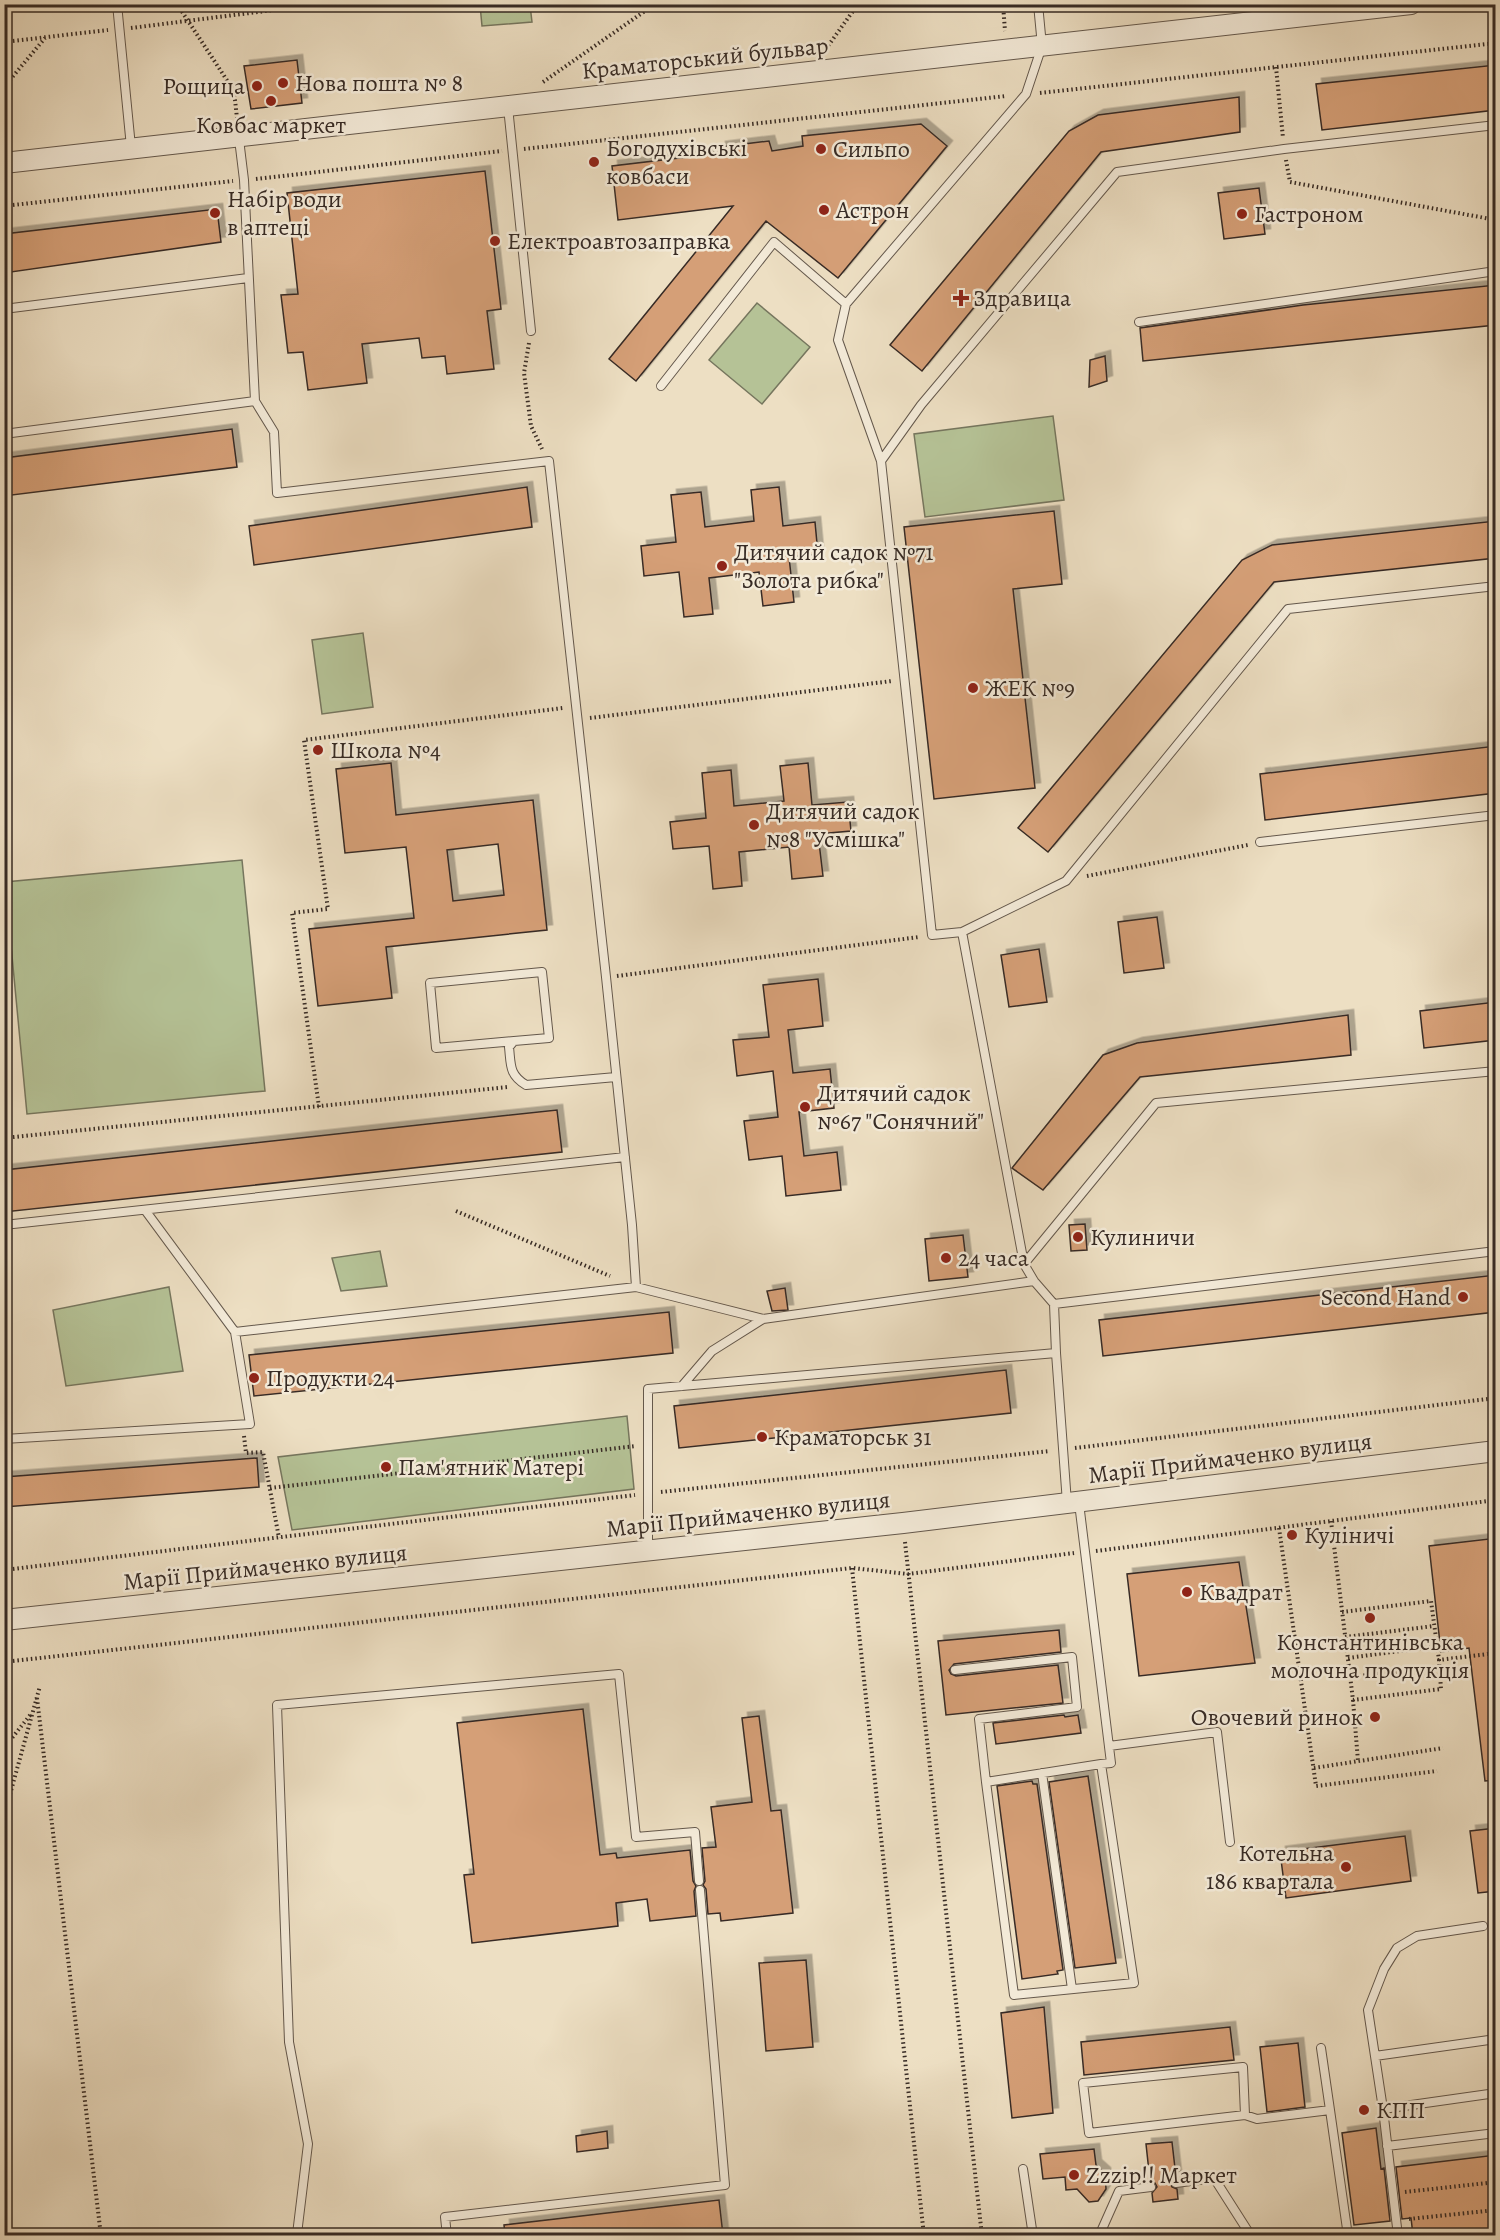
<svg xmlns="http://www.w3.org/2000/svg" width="1500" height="2240" font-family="Alegreya,serif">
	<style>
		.green { fill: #b5c296; stroke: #76765e; stroke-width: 1.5 }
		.building { fill: #d59f77; stroke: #372b25; stroke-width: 1.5; fill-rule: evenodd; filter: url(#shadow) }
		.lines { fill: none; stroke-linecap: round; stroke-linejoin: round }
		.service-casing { stroke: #64584c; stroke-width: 10 }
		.tertiary-casing { stroke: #64584c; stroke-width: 22 }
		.path { stroke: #372b25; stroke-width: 4; stroke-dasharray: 1.5 3; stroke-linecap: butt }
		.service { stroke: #f3ead8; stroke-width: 8 }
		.tertiary { stroke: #f3ead8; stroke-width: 20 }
		.poi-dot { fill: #8f2418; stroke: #f3ead8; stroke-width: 2 }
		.labels { text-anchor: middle; stroke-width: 5; stroke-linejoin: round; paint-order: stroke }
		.street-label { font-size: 24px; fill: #372b25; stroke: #f3ead8 }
		.poi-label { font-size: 24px; fill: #372b25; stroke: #f3ead8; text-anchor: start }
	</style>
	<defs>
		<filter id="shadow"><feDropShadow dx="5.5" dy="-5.5" stdDeviation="0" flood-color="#0004"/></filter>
	</defs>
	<rect width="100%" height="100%" fill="#eddfc3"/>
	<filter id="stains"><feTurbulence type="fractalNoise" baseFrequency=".00333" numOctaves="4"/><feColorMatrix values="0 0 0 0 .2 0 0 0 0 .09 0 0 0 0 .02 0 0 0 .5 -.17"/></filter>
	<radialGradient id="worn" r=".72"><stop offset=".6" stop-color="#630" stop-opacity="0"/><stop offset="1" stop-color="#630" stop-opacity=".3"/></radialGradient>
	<path class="green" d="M480 5H530L532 22 482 26Z
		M757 303 810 347 762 404 709 360Z
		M1053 416 1064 500 925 517 914 434Z
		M363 633 373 707 322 714 312 640Z
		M242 860 265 1091 27 1114 5 882Z
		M380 1251 387 1286 341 1291 332 1258Z
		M169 1287 183 1371 66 1386 53 1310Z
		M627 1416 634 1489 292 1530 278 1457Z"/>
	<path class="building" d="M297 60 302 103 251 109 244 66Z
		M1496 65V110L1322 130 1316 84Z
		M1239 97 1240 132 1101 152 922 371 890 345 1069 131 1098 115Z
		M921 124 947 146 838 278 766 221 636 381 609 359 733 206 618 220 612 166 721 153 720 147 769 141 772 151 803 146 802 136Z
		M485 171 501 309 487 311 494 369 447 374 445 356 422 358 419 338 362 344 367 383 308 390 303 352 288 353 281 295 298 294 287 193Z
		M1259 188 1265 234 1224 239 1218 193Z
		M217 209 221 242 4 273V234Z
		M1496 285V325L1143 361 1140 328 1303 305Z
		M1105 356 1107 381 1089 387 1090 360Z
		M232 429 237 467 4 496V458Z
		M527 487 532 527 254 565 249 526Z
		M779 487 783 526 815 522 818 554 789 557 794 602 763 606 759 572 709 578 713 614 684 617 679 572 644 576 641 546 676 542 671 495 701 492 705 527 754 521 751 490Z
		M1054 511 1062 584 1013 589 1035 788 934 799 904 527Z
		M1496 521V558L1274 582 1048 852 1018 828 1242 560 1272 545Z
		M1496 746V793L1265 820 1260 774Z
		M391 763 396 815 533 800 547 930 386 947 392 998 318 1006 309 929 414 918 406 847 345 853 336 769ZM498 844 504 895 453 901 447 850Z
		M808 763 812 805 848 802 851 831 818 834 823 876 792 879 789 847 739 852 742 886 713 889 709 846 673 849 670 822 706 818 702 773 731 770 734 806 784 801 780 766Z
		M1157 917 1164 968 1124 973 1118 922Z
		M1039 949 1047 1002 1009 1007 1001 955Z
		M818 979 823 1026 788 1030 793 1073 830 1069 834 1108 799 1112 804 1156 837 1152 841 1190 786 1196 782 1156 749 1160 744 1121 778 1117 773 1071 737 1076 733 1040 769 1037 763 985Z
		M1496 1002V1040L1424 1048 1420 1011Z
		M1348 1015 1351 1055 1140 1077 1043 1190 1012 1168 1103 1055 1137 1043Z
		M557 1110 562 1152 4 1212V1170Z
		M1085 1224 1087 1250 1071 1251 1069 1225Z
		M963 1235 968 1277 929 1281 925 1239Z
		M1496 1275V1312L1103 1356 1099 1320Z
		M785 1288 788 1310 772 1311 767 1291Z
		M669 1312 673 1353 254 1396 249 1355Z
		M1006 1370 1011 1413 679 1448 674 1406Z
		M257 1458 259 1487 4 1507V1477Z
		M1489 1539 1496 1595V1780L1485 1781 1469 1648 1441 1652 1429 1546Z
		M1239 1562 1255 1663 1139 1676 1127 1574Z
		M1059 1630 1061 1652 954 1664 949 1670 951 1674 956 1676 1058 1665 1063 1703 946 1715 938 1641Z
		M583 1709 600 1855 616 1853 617 1858 690 1850 693 1881 696 1886 694 1891 696 1916 650 1921 647 1899 616 1903 618 1926 472 1943 464 1875 474 1874 457 1723Z
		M1064 1715 1065 1717 1078 1715 1081 1733 996 1744 993 1723Z
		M759 1716 771 1811 781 1810 793 1913 721 1921 720 1913 708 1914 706 1889 703 1885 705 1881 702 1848 716 1847 711 1807 752 1802 742 1718Z
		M1088 1776 1116 1963 1075 1968 1049 1782Z
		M1032 1781 1033 1784H1037L1063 1970 1057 1971 1058 1974 1022 1979 997 1786Z
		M1496 1828V1891L1478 1893 1470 1831Z
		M1405 1836 1411 1881 1286 1898 1280 1852Z
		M806 1960 813 2047 766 2051 759 1963Z
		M1044 2007 1053 2113 1012 2118 1001 2013Z
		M1230 2027 1234 2060 1084 2075 1081 2042Z
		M1298 2043 1305 2107 1267 2112 1260 2047Z
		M1376 2128 1381 2169 1384 2168 1390 2221 1354 2225 1342 2133Z
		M607 2131 608 2148 577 2152 576 2136Z
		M1172 2142 1176 2177 1172 2179 1170 2183 1172 2187 1177 2189 1178 2199 1153 2202 1152 2193 1157 2187 1155 2183 1150 2181 1146 2144Z
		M1094 2149 1096 2165 1105 2173 1106 2189 1098 2201 1089 2202 1077 2189 1066 2190 1065 2177 1043 2179 1040 2154Z
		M1496 2155V2235H1413L1411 2218 1402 2219 1396 2167Z
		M719 2200 723 2235H505L504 2225Z"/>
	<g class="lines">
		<defs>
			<path id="service" d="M117 4 131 147
				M508 107 531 331
				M1496 125 1284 149 1117 172 921 405 881 461 932 935 962 932 1066 881 1288 609 1496 586
				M4 309 248 278
				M1139 322 1496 271
				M661 386 774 242 846 304
				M255 401 274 432 277 493 549 461 606 977 632 1225 636 1287 763 1319 1034 1281
				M4 434 255 401 244 180 239 139
				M881 461 838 340 846 304 1026 94 1042 46 1038 4
				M1260 842 1496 815
				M962 932 1024 1264
				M514 1041 436 1048 430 983 542 972 549 1038 514 1041 509 1047C511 1065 509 1075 526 1085L616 1077
				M145 1210 235 1332 636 1287
				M4 1225 625 1157
				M1054 1304 1496 1251
				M1056 1353 1054 1304 1034 1281 1024 1264 1156 1103 1496 1071
				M682 1386 712 1351 763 1319
				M4 1439 250 1424 235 1332
				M1079 1503 1111 1763 1101 1764 986 1782 1014 1995 1134 1983 1101 1764
				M648 1549V1389L1056 1353 1067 1503
				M955 1670 1072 1657 1077 1707 979 1719 986 1782
				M1109 1746 1217 1732 1230 1842
				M1042 1773 1072 1989
				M1483 1926 1417 1936 1397 1948 1384 1969 1368 2010 1383 2109 1496 2093
				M1321 2048 1330 2110
				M1375 2056 1496 2039
				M1383 2109 1398 2236
				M1245 2115 1243 2067 1083 2083 1089 2133 1245 2115 1257 2119 1330 2110 1348 2236
				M1387 2146 1496 2133
				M1023 2169 1033 2236
				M1176 2183 1214 2178 1251 2236
				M297 2234 308 2144 289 2042 277 1705 619 1674 636 1837 695 1832 699 1881
				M447 2236 445 2217 725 2185 700 1890
				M1099 2236 1119 2191 1151 2187"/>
			<path id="tertiary" d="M4 163 1411 4
				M4 1620 903 1523 1496 1451"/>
		</defs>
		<use href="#service" class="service-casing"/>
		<use href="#tertiary" class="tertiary-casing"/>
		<path class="path" d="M177 4 234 91 237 118
			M1003 4 1005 31
			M131 28 321 4
			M4 42 108 30
			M823 53 858 4
			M1276 67 1283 138
			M543 82 655 4
			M4 87 45 38
			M1040 93 1496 43
			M524 149 1006 96
			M1286 160 1290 182 1496 220
			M256 179 502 151
			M4 206 233 181
			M529 343 524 373 531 426 542 449
			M590 718 892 681
			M1087 876 1248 845
			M617 976 919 937
			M319 1107 292 913 328 909 304 740 563 708
			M4 1138 508 1087
			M456 1211 610 1276
			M244 1436 246 1453 263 1452 279 1538
			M1075 1448 1496 1398
			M270 1488 636 1446
			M661 1492 1050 1451
			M1331 1521 1353 1700 1441 1689 1439 1660 1496 1653
			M1279 1528 1316 1786 1437 1771
			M905 1542 982 2236
			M1096 1551 1496 1500
			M852 1568 924 2236
			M4 1570 635 1495
			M1342 1612 1431 1601 1439 1660
			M1345 1637 1434 1626
			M1348 1658 1437 1646
			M4 1662 852 1568 908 1574 1074 1553
			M1350 1677 1439 1667
			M37 1698 101 2236
			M1353 1700 1358 1761
			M4 1748 31 1714
			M1314 1768 1443 1748
			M4 1816 40 1686
			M1405 2192 1496 2182
			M1409 2219 1496 2210"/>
		<use href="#service" class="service"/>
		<use href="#tertiary" class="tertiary"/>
	</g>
	<g class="poi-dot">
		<circle cx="283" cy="83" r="6"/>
		<circle cx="257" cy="86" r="6"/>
		<circle cx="271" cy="101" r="6"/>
		<circle cx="821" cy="149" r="6"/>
		<circle cx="594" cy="162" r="6"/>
		<circle cx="824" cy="210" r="6"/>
		<circle cx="215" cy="213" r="6"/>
		<circle cx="1242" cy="214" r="6"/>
		<circle cx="495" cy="241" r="6"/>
		<path d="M958 289h6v6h6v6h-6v6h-6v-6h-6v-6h6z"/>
		<circle cx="722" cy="566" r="6"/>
		<circle cx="973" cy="688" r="6"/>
		<circle cx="318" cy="750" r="6"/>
		<circle cx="754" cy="825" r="6"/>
		<circle cx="805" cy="1107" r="6"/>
		<circle cx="1078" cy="1237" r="6"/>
		<circle cx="946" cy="1258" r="6"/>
		<circle cx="1463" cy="1297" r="6"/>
		<circle cx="254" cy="1378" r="6"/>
		<circle cx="762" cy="1437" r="6"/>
		<circle cx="386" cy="1467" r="6"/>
		<circle cx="1292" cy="1535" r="6"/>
		<circle cx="1187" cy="1592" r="6"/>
		<circle cx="1370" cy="1618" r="6"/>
		<circle cx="1375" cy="1717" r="6"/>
		<circle cx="1346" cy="1867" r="6"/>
		<circle cx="1364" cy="2110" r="6"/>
		<circle cx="1074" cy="2175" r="6"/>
	</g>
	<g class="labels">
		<g class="street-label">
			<text transform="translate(705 58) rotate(-6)" y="8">Краматорський бульвар</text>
			<text transform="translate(1230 1458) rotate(-7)" y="8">Марії Приймаченко вулиця</text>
			<text transform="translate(748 1514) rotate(-6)" y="8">Марії Приймаченко вулиця</text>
			<text transform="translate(265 1567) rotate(-6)" y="8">Марії Приймаченко вулиця</text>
		</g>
		<g class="poi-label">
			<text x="295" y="91">Нова пошта № 8</text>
			<text x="245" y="94" text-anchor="end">Рощица</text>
			<text x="271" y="133" text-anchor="middle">Ковбас маркет</text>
			<text x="606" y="156">Богодухівські<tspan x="606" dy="28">ковбаси</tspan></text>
			<text x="833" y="157">Сильпо</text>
			<text x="227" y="207">Набір води<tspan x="227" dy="28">в аптеці</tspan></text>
			<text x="836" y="218">Астрон</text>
			<text x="1254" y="222">Гастроном</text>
			<text x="507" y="249">Електроавтозаправка</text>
			<text x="973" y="306">Здравица</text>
			<text x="734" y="560">Дитячий садок №71<tspan x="734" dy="28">"Золота рибка"</tspan></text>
			<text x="985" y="696">ЖЕК №9</text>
			<text x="330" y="758">Школа №4</text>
			<text x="766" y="819">Дитячий садок<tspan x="766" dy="28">№8 "Усмішка"</tspan></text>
			<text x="817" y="1101">Дитячий садок<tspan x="817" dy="28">№67 "Сонячний"</tspan></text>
			<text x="1090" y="1245">Кулиничи</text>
			<text x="958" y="1266">24 часа</text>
			<text x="1451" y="1305" text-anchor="end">Second Hand</text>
			<text x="266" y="1386">Продукти 24</text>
			<text x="774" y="1445">Краматорськ 31</text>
			<text x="398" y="1475">Пам'ятник Матері</text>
			<text x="1304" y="1543">Куліничі</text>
			<text x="1199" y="1600">Квадрат</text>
			<text x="1370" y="1650" text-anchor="middle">Константинівська<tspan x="1370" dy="28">молочна продукція</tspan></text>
			<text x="1363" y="1725" text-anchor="end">Овочевий ринок</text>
			<text x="1334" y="1861" text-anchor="end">Котельна<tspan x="1334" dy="28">186 квартала</tspan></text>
			<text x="1376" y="2118">КПП</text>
			<text x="1086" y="2183">Zzzip!! Маркет</text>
		</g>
	</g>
	<rect width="1500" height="2240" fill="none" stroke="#eddfc3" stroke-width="24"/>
	<rect x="6" y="6" width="1488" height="2228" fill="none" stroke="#372b25" stroke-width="3"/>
	<rect x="12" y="12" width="1476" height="2216" fill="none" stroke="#372b25" stroke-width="1.5"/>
	<rect width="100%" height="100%" filter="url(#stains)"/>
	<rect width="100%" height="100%" fill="url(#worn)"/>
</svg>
